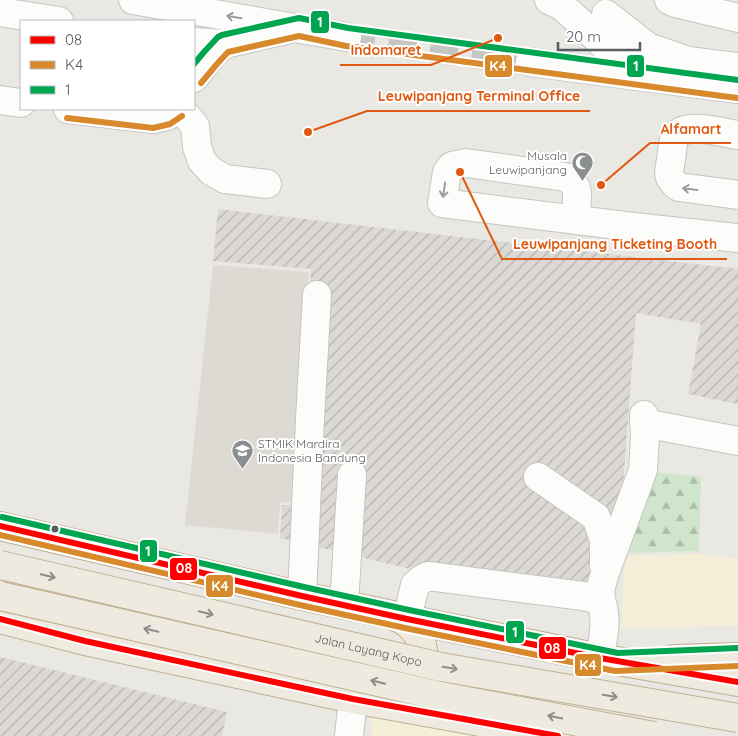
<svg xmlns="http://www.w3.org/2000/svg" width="738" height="736" font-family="Quicksand,sans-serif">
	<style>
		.commercial { fill: #f5eed9 }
		.industrial { fill: url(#industrial-furrows) }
		.education { fill: #dcdad2 }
		.forest { fill: url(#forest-firs) }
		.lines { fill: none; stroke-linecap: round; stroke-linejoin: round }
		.minor-tunnel { stroke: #c5c5c2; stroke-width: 28; stroke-dasharray: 28 14; stroke-linecap: butt }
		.minor-casing { stroke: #c5c5c3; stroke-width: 30 }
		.highway-casing { stroke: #c0b090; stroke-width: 30 }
		.minor { stroke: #fcfcfb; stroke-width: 28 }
		.highway { stroke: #eeeadf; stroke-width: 28 }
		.highway-bridge-casing { stroke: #c0b090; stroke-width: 30; stroke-linecap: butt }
		.highway-bridge { stroke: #eeeadf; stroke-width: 28 }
		.bus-1-casing { stroke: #fff; stroke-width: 10 }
		.bus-2-casing { stroke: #fff; stroke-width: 10 }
		.bus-3-casing { stroke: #fff; stroke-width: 10 }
		.bus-1 { stroke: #f00; stroke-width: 6 }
		.bus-2 { stroke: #d7892b; stroke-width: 6 }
		.bus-3 { stroke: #00a64f; stroke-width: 6 }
		.oneway { stroke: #9a9d9f }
		.oneway2 { stroke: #8c8e8d }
		.bus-dot { fill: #585d61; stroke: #fff; stroke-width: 2 }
		.labels { text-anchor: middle; stroke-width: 4; stroke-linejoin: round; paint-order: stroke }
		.poi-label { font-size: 12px; fill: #585d61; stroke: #fff; text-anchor: end }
		.street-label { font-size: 12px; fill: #585d61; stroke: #fff }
		.leader { fill: none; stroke: #e15910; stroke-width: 2 }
		.callout-dot { fill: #e15910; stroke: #fff; stroke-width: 2 }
		.callout-label { font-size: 14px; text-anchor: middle; font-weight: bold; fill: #e15910; stroke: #fff; stroke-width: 4; stroke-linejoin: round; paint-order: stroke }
		.line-badge { stroke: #fff; stroke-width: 2 }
		.badge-label { font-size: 14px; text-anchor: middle; font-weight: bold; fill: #fff }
	</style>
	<defs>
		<pattern id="industrial-furrows" width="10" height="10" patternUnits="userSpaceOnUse" patternTransform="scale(1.25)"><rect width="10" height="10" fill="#dcd9d5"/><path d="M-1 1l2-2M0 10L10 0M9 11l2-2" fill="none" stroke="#b5b3b0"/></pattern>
		<pattern id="forest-firs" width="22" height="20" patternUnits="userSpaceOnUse" patternTransform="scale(1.25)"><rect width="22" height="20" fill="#d0e6cc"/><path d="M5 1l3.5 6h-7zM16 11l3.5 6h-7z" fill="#acbea9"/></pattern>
	</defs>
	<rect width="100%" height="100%" fill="#e9e8e2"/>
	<path class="commercial" d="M697 554 738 558V624L731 626 621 629 625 556Z
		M373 712 537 736H372Z"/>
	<path class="industrial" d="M218 209 738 269V404L688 394 701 324 636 313 618 552 612 617 280 538 282 505H302L297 467 311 269 213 261Z
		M0 657 227 712 222 736H0Z"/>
	<path class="education" d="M213 265 309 272 295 469 301 503 280 502 278 534 185 525Z"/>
	<path class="forest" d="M628 469 701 477 699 551 622 553Z"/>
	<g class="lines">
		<path class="minor-tunnel" d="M347 37 530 62"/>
		<defs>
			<path id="minor" d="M133 0 347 37
				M549 0 563 7 583 25 619 60 643 74
				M669 0 675 3 738 18
				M0 12 59 21
				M606 14 648 47 688 61 738 67
				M194 42 224 44 286 30
				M530 62 651 78 738 89
				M194 78 210 58 224 44
				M0 100 21 103
				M68 109 153 119 167 116 177 109
				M177 110 185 114 195 126 197 147 202 161 211 171 225 179 267 184
				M738 135C723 133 684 121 675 137 672 142 672 155 671 160 668 174 667 178 679 187L738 195
				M575 219C576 202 583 185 565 177L466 163 452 166 447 172 442 203 633 227 738 238
				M644 423 738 441
				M538 477 596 517 604 540V566
				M302 596 310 419 317 295
				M344 605 352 475
				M407 619 415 585 422 579 428 576 583 596 601 600 600 590 605 573 643 470 645 437 644 415
				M600 658C603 637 608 621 601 600
				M349 736 353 699"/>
			<path id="highway" d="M0 526 302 596 388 614 407 619 600 658 738 682
				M0 619 85 641 353 699 558 736
				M674 659 738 657
				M391 701C431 687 436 631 394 616"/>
		</defs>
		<use href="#minor" class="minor-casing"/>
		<use href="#highway" class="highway-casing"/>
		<use href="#minor" class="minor"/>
		<use href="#highway" class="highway"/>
		<defs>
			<g id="highway-bridge">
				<path id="s1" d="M0 565 441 667 738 718"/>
				<path d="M0 596 440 696 654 736"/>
			</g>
		</defs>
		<use href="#highway-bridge" class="highway-bridge-casing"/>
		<use href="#highway-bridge" class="highway-bridge"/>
		<defs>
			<path id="bus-1" d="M0 526 302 596 407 619 600 658 738 682
				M0 619 85 641 353 699 558 736"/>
			<path id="bus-2" d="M201 83 217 64 228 52 299 36 346 46 737 98
				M67 118 153 128 170 124 182 116
				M0 535 300 605 405 628 615 671 738 666"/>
			<path id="bus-3" d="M194 64 204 52 218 37 222 35 299 18 348 28 738 80
				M2 517 304 587 409 610 618 653 738 648"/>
		</defs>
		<use href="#bus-1" class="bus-1-casing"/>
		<use href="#bus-2" class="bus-2-casing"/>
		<use href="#bus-3" class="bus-3-casing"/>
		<use href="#bus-1" class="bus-1"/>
		<use href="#bus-2" class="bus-2"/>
		<use href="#bus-3" class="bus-3"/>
	</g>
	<defs><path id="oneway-shaft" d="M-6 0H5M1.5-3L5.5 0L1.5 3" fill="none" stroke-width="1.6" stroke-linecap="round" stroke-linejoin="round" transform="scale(1.25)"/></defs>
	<g class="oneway">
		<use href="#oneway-shaft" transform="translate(234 17) rotate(-171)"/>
		<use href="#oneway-shaft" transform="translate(690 189) rotate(-173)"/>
		<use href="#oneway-shaft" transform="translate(444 190) rotate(99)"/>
	</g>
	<g class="oneway2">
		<use href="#oneway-shaft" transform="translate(48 576) rotate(13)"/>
		<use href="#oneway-shaft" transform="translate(206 613) rotate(13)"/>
		<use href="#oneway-shaft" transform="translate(151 630) rotate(-167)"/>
		<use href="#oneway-shaft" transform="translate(450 668) rotate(10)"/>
		<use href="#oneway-shaft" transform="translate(378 682) rotate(-167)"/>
		<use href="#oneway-shaft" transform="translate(610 696) rotate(10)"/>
		<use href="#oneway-shaft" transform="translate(555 717) rotate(-169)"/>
	</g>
	<defs>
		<symbol id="mosque-pin" viewBox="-11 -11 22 30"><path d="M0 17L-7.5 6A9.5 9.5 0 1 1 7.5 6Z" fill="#8b8e8e" stroke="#fff"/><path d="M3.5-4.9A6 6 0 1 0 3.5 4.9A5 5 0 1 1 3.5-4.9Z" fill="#fff"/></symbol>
		<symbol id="university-pin" viewBox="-11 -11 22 30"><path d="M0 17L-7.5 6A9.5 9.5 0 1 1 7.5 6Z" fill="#8b8e8e" stroke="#fff"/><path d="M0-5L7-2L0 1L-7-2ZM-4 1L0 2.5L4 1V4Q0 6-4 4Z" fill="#fff"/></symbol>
	</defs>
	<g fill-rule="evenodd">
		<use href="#mosque-pin" x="570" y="150" width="25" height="34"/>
		<use href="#university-pin" x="230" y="438" width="25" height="34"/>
	</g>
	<circle class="bus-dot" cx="55" cy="529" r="4.5"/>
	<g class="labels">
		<g class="poi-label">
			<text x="567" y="160">Musala<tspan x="567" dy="14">Leuwipanjang</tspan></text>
			<text x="258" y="448" text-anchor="start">STMIK Mardira<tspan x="258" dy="14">Indonesia Bandung</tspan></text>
		</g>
		<g class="street-label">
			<text dy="4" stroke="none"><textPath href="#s1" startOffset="378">Jalan Layang Kopo</textPath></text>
		</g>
	</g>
	<path class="leader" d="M498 38L431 65H340M308 132L367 111H590M601 185L650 143H731M460 172L502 259H727"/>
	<g class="callout-dot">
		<circle cx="498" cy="38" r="5"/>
		<circle cx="308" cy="132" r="5"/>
		<circle cx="601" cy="185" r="5"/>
		<circle cx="460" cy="172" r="5"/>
	</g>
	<g class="callout-label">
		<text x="386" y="55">Indomaret</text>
		<text x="479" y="101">Leuwipanjang Terminal Office</text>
		<text x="691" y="134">Alfamart</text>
		<text x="615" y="249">Leuwipanjang Ticketing Booth</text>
	</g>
	<g class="line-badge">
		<rect x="310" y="10" width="20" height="24" rx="5" fill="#00a64f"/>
		<rect x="484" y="54" width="29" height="24" rx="5" fill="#d7892b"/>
		<rect x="626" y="54" width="19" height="24" rx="5" fill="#00a64f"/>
		<rect x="139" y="539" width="19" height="24" rx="5" fill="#00a64f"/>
		<rect x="169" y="557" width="29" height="24" rx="5" fill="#f00"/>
		<rect x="205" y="574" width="29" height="24" rx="5" fill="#d7892b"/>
		<rect x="505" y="620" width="20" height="24" rx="5" fill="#00a64f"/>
		<rect x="538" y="636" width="29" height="24" rx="5" fill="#f00"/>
		<rect x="574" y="653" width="28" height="24" rx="5" fill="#d7892b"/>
	</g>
	<g class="badge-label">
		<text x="320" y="27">1</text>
		<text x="498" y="71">K4</text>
		<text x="636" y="71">1</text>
		<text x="148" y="556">1</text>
		<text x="184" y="573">08</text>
		<text x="220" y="591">K4</text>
		<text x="515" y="637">1</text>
		<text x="552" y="653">08</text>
		<text x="588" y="670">K4</text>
	</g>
	<rect x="20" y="20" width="175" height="90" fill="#ffffff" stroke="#bcbec0"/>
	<rect x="30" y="36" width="25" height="8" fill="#ff0000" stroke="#bcbec0"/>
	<text x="65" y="45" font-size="15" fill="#585d61">08</text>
	<rect x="30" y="61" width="25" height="8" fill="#d7892b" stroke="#bcbec0"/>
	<text x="65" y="70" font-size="15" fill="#585d61">K4</text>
	<rect x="30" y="86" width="25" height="8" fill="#00a64f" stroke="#bcbec0"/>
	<text x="65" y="95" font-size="15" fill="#585d61">1</text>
	<path d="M558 42v8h82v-8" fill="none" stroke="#585d61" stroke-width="2.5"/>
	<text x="566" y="42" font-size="15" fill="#585d61" stroke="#ffffff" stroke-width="4" paint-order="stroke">20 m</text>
</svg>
